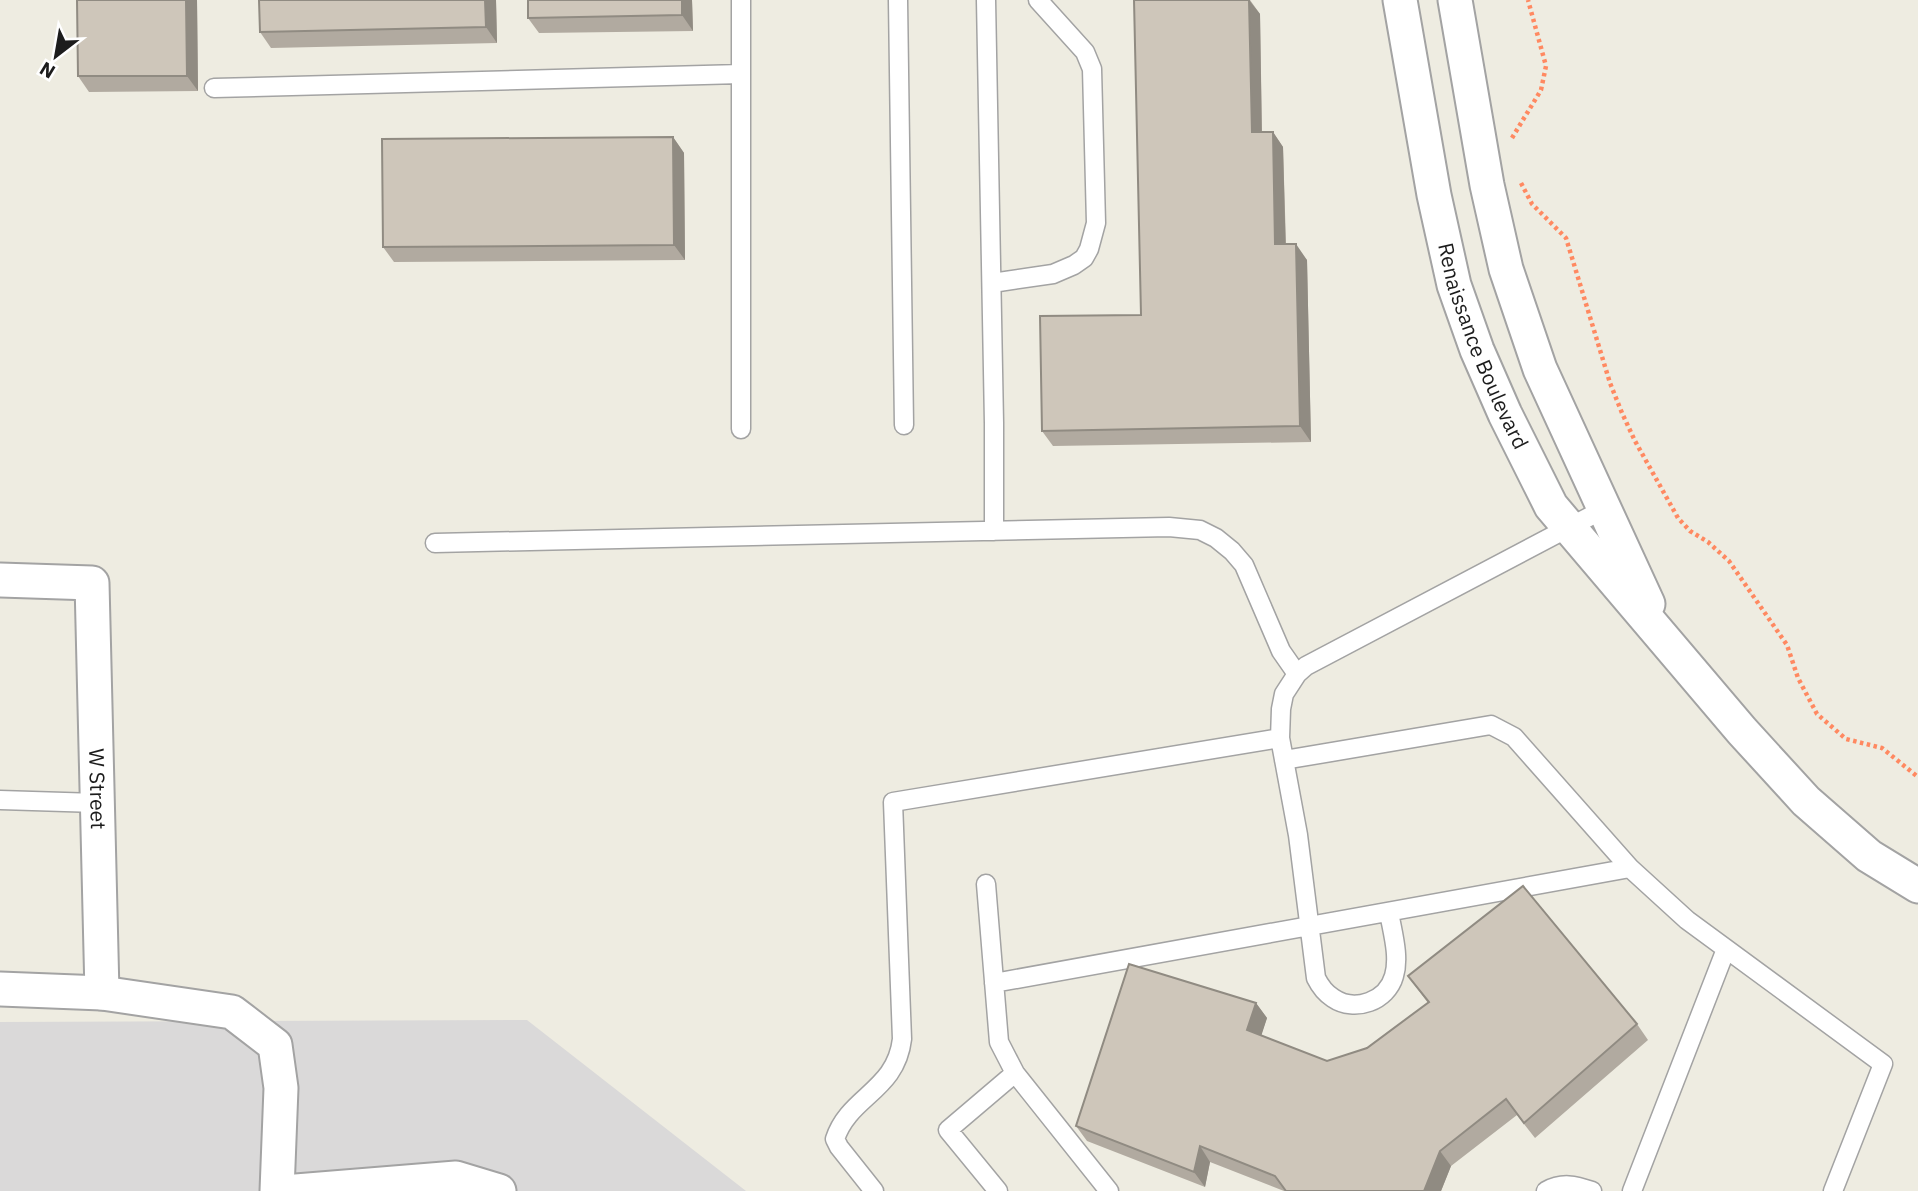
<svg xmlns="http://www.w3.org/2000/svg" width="1918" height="1191" font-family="'IBM Plex Sans',sans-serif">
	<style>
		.residential { fill: #dad9d9 }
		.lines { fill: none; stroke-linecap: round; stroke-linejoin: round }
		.service-casing { stroke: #a3a3a3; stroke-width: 21 }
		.minor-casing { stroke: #a3a3a3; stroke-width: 37 }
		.path { stroke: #ff8961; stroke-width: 4.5; stroke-dasharray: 3.5 3.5; stroke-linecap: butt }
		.service { stroke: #fff; stroke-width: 18 }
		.minor { stroke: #fff; stroke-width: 33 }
		.wall { fill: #b1aaa0 }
		.shaded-wall { fill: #908b82 }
		.building { fill: #cec6ba; stroke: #908b82; stroke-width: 2 }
		.labels { text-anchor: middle; stroke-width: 5; stroke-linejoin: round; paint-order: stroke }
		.street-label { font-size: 21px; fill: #1c1c1c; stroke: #fff }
	</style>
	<rect width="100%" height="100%" fill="#eeece1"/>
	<path class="residential" d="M527 1020 746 1191H0V1022Z"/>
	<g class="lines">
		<defs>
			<path id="service" d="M898 0 904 425
				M986 0 994 423V531
				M214 88 741 74
				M992 283 1053 274 1074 265 1084 258 1089 249 1096 223 1092 69 1085 52 1038 0
				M741 429V0
				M435 543 1169 527 1200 530 1216 538 1232 551 1244 565 1281 651 1297 674
				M1284 760 1491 725 1514 737 1630 868 1687 920 1883 1064 1833 1191
				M0 800 97 803
				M986 884 999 1042 1015 1073
				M1389 912C1392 931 1400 956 1394 976 1387 1001 1355 1013 1333 998 1325 993 1320 986 1316 978L1298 835 1280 738 1281 709 1284 694 1297 674 1306 666 1604 509
				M994 983 1630 868
				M874 1191 839 1147 835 1139C849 1096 896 1091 902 1039L893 802 1280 738
				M998 1191 948 1130 1015 1073 1109 1191
				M1546 1191C1562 1182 1575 1185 1592 1191
				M1632 1191 1726 949"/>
			<g id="minor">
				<path id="s1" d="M1400 0 1434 195 1454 285 1477 350 1505 414 1551 506 1742 731 1806 801 1869 856 1918 886"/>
				<path d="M1455 0 1487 185 1506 269 1540 369 1648 604"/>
				<path id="s2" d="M0 580 92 583 102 993"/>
				<path d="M0 989 102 993 232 1012 275 1045 281 1088 277 1191"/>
				<path d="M296 1191 456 1178 499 1191"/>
			</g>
		</defs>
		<use href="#service" class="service-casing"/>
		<use href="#minor" class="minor-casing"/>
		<path class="path" d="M1512 138 1541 90 1546 66 1528 0
			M1521 183 1532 204 1566 238 1610 383 1622 413 1635 441 1678 518 1690 531 1708 542 1729 561 1787 645 1798 678 1817 714 1846 739 1882 748 1918 777"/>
		<use href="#service" class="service"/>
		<use href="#minor" class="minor"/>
	</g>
	<path class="wall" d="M77 0H197L198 91 89 92 78 76Z
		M496 0 497 43 271 48 260 32Z
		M692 0 693 31 539 33 528 18Z
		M1134 0H1250L1260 14 1262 132H1273L1283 147 1286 244 1307 260 1311 442 1053 446 1042 431 1141 315Z
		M673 137 684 153 685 260 394 262 383 247Z
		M1408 976 1637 1024 1648 1040 1535 1138 1517 1115 1451 1166 1441 1191H1284L1210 1162 1205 1187 1087 1141 1076 1126 1256 1003 1267 1018 1261 1035 1327 1061 1367 1048 1428 1003Z"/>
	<path class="shaded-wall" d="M186 0H197L198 91 187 76Z
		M485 0H496L497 43 486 27Z
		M682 0H692L693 31 682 15Z
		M1249 0 1260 14 1262 148 1252 132Z
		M1273 132 1283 147 1286 259 1275 244Z
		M673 137 684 153 685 260 674 245Z
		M1296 244 1307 260 1311 442 1300 426Z
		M1256 1003 1267 1018 1258 1046 1247 1030Z
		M1200 1146 1210 1162 1205 1187 1194 1172Z
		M1440 1151 1451 1166 1441 1191H1424Z"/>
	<path class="building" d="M77 0H186L187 76H78Z
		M259 0H485L486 27 260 32Z
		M528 0H682V15L528 18Z
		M1134 0H1249L1252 132H1273L1275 244H1296L1300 426 1042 431 1040 316 1141 315Z
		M673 137 674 245 383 247 382 139Z
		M1523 886 1637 1024 1524 1123 1506 1099 1440 1151 1424 1191H1286L1275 1176 1200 1146 1194 1172 1076 1126 1129 964 1256 1003 1247 1030 1327 1061 1367 1048 1429 1002 1408 976Z"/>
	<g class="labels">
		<g class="street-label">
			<text dy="7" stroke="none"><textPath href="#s1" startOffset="357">Renaissance Boulevard</textPath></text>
			<text dy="7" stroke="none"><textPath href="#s2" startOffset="298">W Street</textPath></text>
		</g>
	</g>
	<g transform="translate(56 56) rotate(211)" stroke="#ffffff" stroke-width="5" paint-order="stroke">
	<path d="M0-5L12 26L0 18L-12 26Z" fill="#1c1c1c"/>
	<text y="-10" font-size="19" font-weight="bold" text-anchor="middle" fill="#1c1c1c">N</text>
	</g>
</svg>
